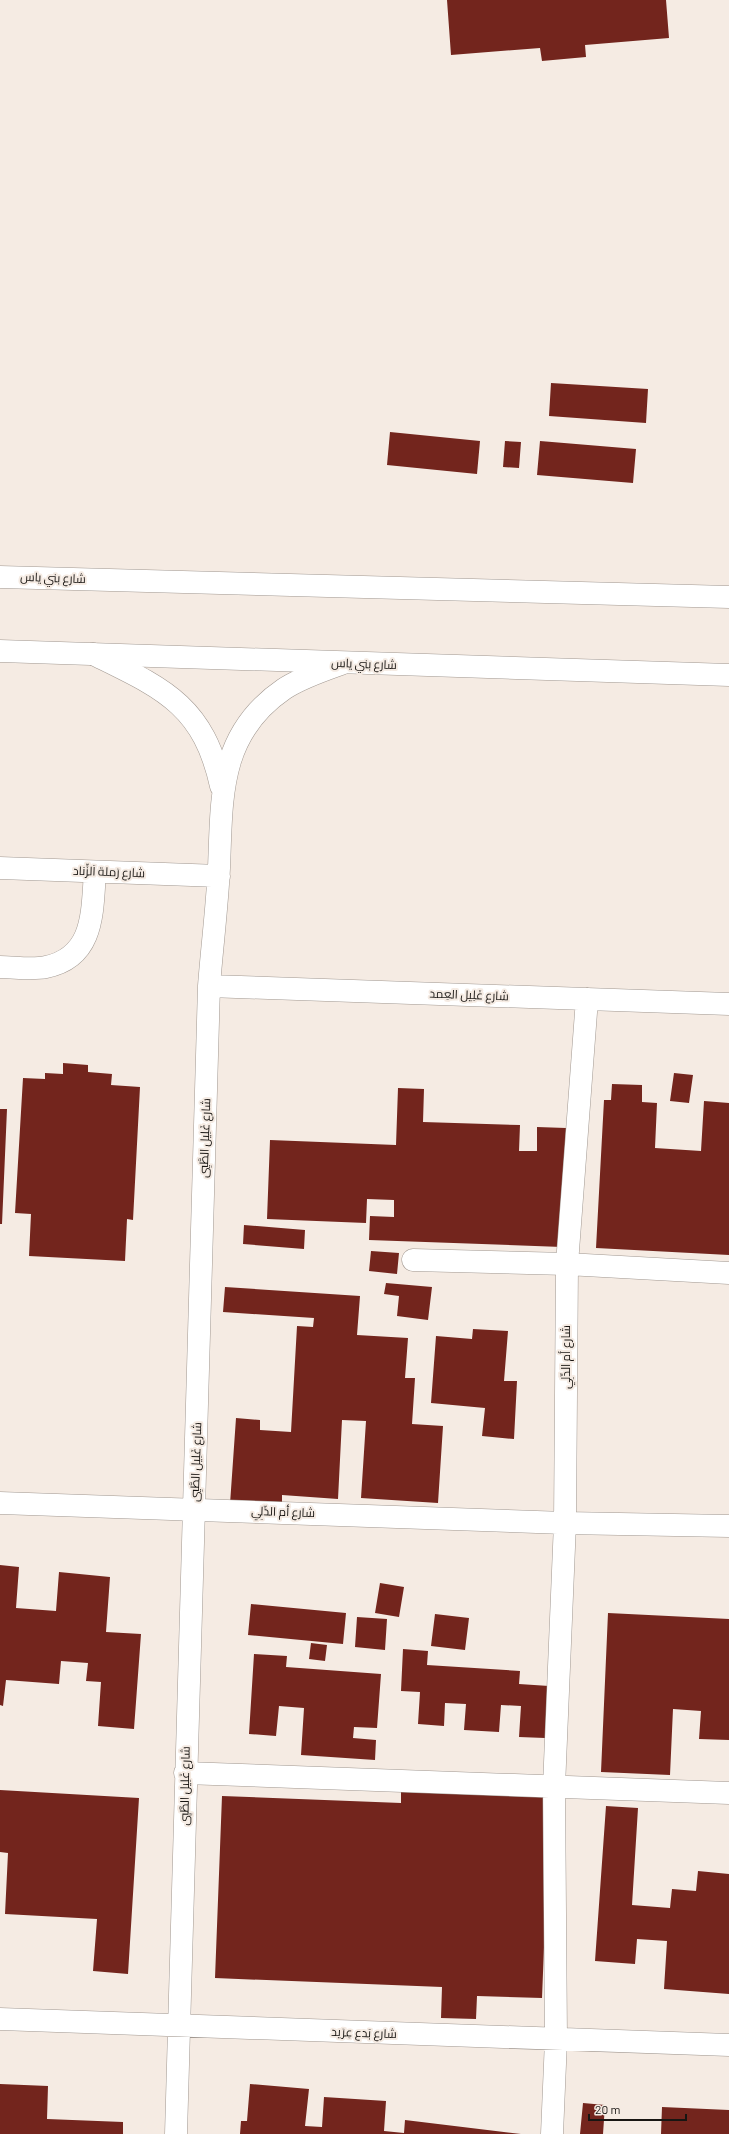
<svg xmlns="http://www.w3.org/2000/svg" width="729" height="2134" font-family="Barlow,Cairo,sans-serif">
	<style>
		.building { fill: #73251d }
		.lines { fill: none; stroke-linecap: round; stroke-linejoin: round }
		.minor-casing { stroke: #a19891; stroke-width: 23 }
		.major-casing { stroke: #a19891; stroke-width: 23 }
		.minor { stroke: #fff; stroke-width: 22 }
		.major { stroke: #fff; stroke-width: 22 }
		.labels { text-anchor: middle; stroke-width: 4; stroke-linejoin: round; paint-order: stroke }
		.street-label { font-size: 12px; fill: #181512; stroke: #f5ebe3 }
	</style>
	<rect width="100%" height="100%" fill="#f5ebe3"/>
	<path class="building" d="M447 0H666L669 38 585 45 586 57 542 61 540 48 451 55Z
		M551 383 648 389 646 423 549 416Z
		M390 432 480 441 477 474 387 465Z
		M505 441 521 442 519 468 503 467Z
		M540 441 636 449 633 483 537 475Z
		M63 1063 88 1065V1072L112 1074 111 1085 140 1087 133 1220 127 1219 125 1261 29 1256 31 1214 15 1213 23 1078 45 1079V1073L63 1074Z
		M674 1073 693 1075 689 1103 670 1101Z
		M612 1084 642 1085V1102L657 1103 655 1148 701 1151 704 1101 729 1103V1255L596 1248 604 1100H611Z
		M398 1088 424 1089 423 1122 520 1125 519 1151H537V1127L566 1128 562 1247 369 1240 370 1216 394 1217V1200L367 1199 366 1223 267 1219 270 1140 396 1145Z
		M0 1109H7L2 1224H0Z
		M244 1225 305 1230 304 1249 243 1244Z
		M371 1251 399 1253 397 1274 369 1271Z
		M386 1283 432 1287 428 1320 397 1316 399 1296 384 1294Z
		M225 1287 360 1296 357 1335 408 1338 405 1378H415L412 1424 443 1426 438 1503 361 1498 366 1421 342 1420 338 1499 282 1495V1507L230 1504 236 1418 260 1420V1430L291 1432 297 1326 313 1327 314 1318 223 1312Z
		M473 1329 508 1331 504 1381H517L514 1439 482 1436 485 1408 431 1403 436 1336 472 1339Z
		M0 1565 19 1567 16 1608 56 1611 59 1572 110 1577 106 1632 141 1634 134 1729 98 1726 101 1682 86 1681 88 1663 61 1661 59 1684 6 1680 3 1706 0 1705Z
		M380 1583 404 1587 399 1617 375 1613Z
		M251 1604 346 1613 343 1644 248 1635Z
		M608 1613 729 1619V1740L699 1739 701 1711 673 1709 670 1775 601 1772Z
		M435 1614 469 1618 465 1650 431 1646Z
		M357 1617 387 1619 385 1650 355 1647Z
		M311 1643 327 1645 325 1661 309 1659Z
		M403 1649 428 1651 427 1665 520 1671 519 1684 549 1686 545 1738 519 1737 521 1706 501 1705 499 1732 464 1730 466 1704 445 1703 444 1726 418 1724 420 1692 401 1691Z
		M254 1654 287 1656 286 1667 381 1674 377 1728 354 1727 353 1738 376 1740 375 1760 301 1755 304 1708 279 1706 276 1736 249 1734Z
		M401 1789 550 1795 542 1998 477 1996 476 2019 441 2018 442 1987 215 1978 222 1796 401 1803Z
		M0 1790 139 1798 128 1974 93 1971 97 1919 5 1914 8 1853 0 1852Z
		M606 1806 638 1808 632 1905 670 1908 672 1889 696 1891 698 1871 729 1874V1994L664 1989 667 1941 637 1939 635 1964 595 1961Z
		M0 2084 48 2086 47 2119 123 2122V2134H0Z
		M250 2084 309 2089 305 2126 322 2127 324 2097 386 2101 384 2131 404 2133 405 2120 521 2134H240L241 2121H247Z
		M583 2103 605 2105 603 2134H580Z
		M662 2107 729 2110V2134H661Z"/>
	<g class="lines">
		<defs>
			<path id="minor" d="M93 654C162 688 203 704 221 786
				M0 868 219 876
				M0 967C15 967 32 970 46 967 95 957 92 911 95 872
				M209 986 729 1004
				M413 1260 567 1264 729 1273
				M0 1503 565 1523 729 1526
				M185 1773 729 1793
				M0 2019 729 2045
				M176 2134 209 986C212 947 217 908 219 868 222 797 218 734 284 689 302 677 323 671 343 663
				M552 2134 556 2040 554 1787 565 1523 567 1264 587 999"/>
			<path id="major" d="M0 577 729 597
				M0 651 729 675"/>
		</defs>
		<use href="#minor" class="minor-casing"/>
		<use href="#major" class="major-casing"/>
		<use href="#minor" class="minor"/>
		<use href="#major" class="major"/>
	</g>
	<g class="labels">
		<g class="street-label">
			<text transform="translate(53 578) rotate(2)" y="4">شارع بني ياس</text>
			<text transform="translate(364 664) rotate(2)" y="4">شارع بني ياس</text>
			<text transform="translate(109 872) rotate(2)" y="4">شارع رَملة اَلزِّناد</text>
			<text transform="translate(469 995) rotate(2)" y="4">شارع غَلِيل العِمد</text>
			<text transform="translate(205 1138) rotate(-88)" y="4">شارع غَلِيل الطَّيِي</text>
			<text transform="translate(566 1357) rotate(-90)" y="4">شارع أم الدِّلِي</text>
			<text transform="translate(196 1462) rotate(-88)" y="4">شارع غَلِيل الطَّيِي</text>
			<text transform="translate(283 1512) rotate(2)" y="4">شارع أم الدِّلِي</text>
			<text transform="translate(185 1786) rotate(-89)" y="4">شارع غَلِيل الطَّيِي</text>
			<text transform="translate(364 2033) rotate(2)" y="4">شارع بَدع عِرَيد</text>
		</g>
	</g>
	<path d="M589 2114v6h97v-6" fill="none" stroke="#181512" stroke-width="2"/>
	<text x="595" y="2114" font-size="12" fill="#181512" stroke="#f5ebe3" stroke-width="3" paint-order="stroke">20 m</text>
</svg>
